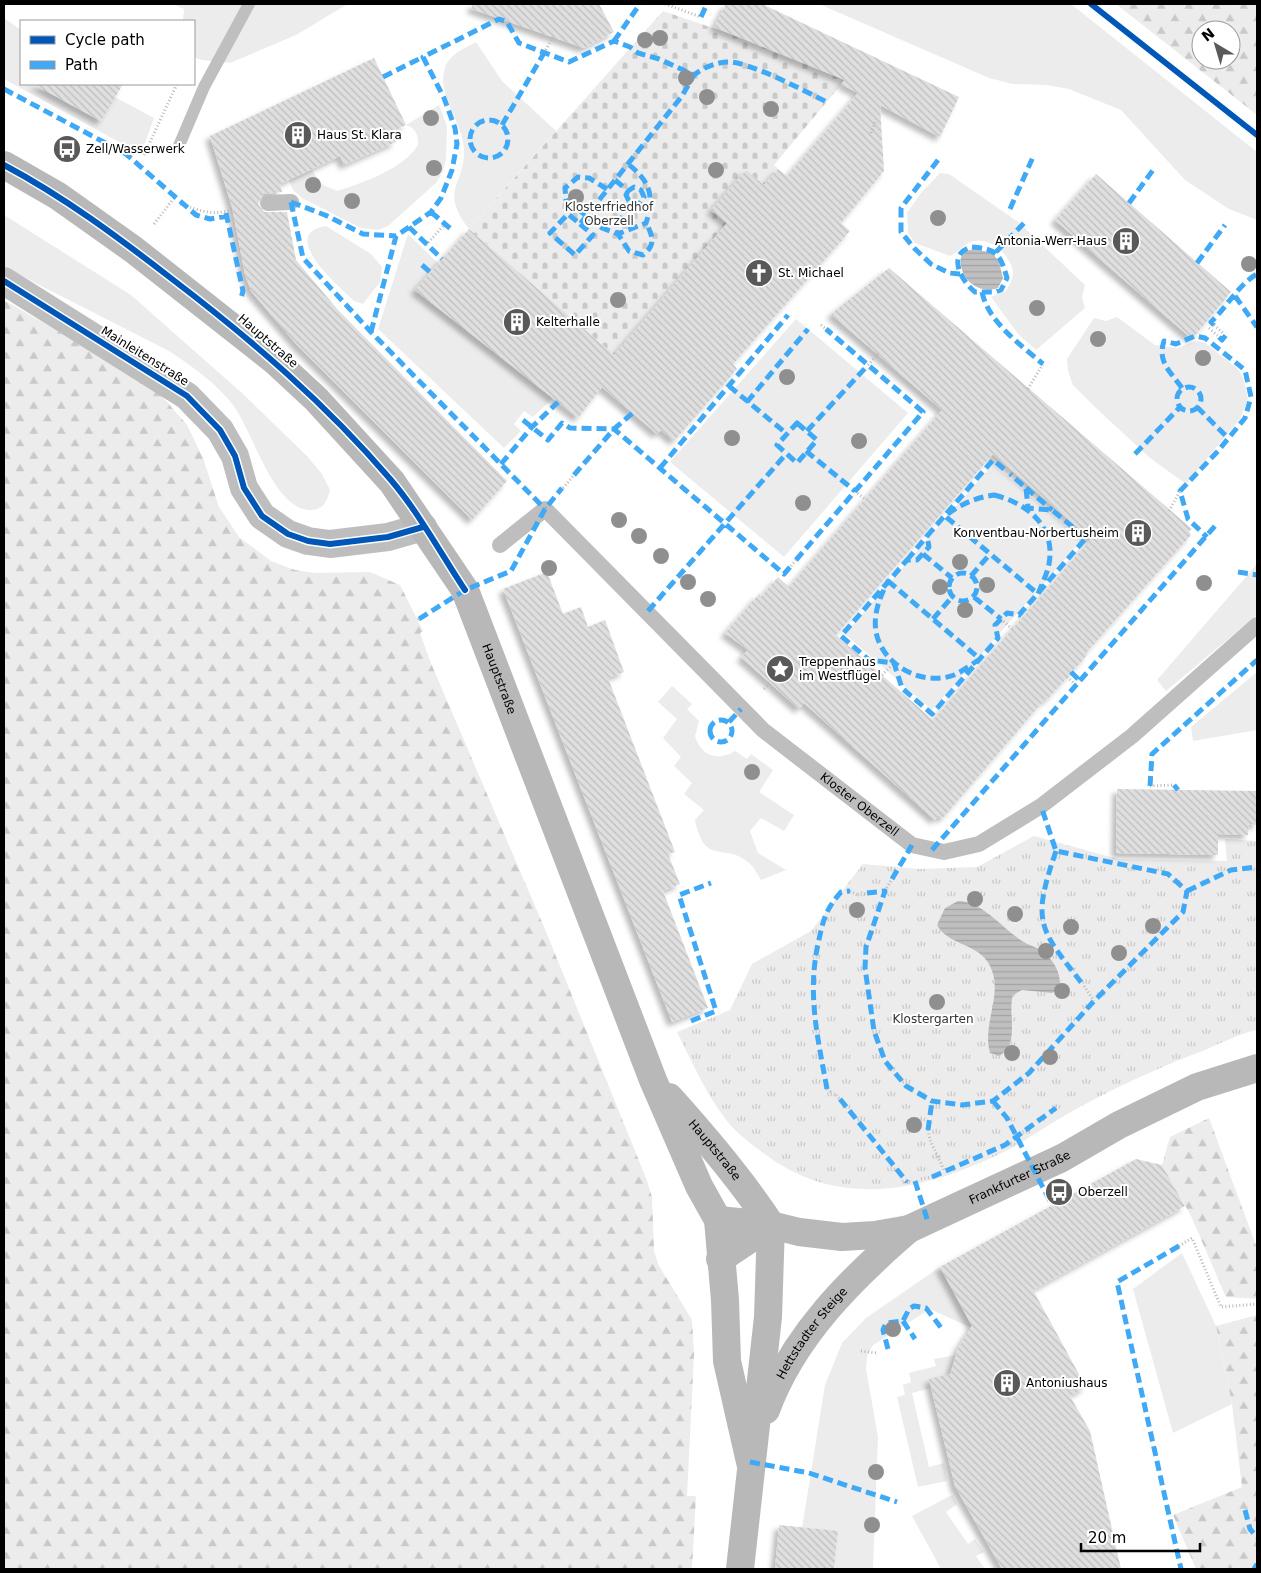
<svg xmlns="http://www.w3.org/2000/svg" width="1261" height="1573" font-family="'DejaVu Sans',sans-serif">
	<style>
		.green { fill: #ececec }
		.forest { fill: url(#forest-firs); fill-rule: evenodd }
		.cemetery { fill: url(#cemetery-stones) }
		.park { fill: url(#park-tufts) }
		.water { fill: url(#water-rules) }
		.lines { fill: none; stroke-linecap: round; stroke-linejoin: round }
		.stream { stroke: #bfbfbf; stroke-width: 12 }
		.building { fill: url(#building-back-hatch); fill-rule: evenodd; filter: url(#shadow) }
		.path { stroke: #b9b9b9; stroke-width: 3; stroke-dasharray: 1 2.5; stroke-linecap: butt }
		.lane { stroke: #bebebe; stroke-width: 16 }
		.street { stroke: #bebebe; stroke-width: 28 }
		.secondary { stroke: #b8b8b8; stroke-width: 28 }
		.quiet { stroke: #3fa9f5; stroke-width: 5; stroke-dasharray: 10 5; stroke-linecap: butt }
		.cycleway-casing { stroke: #fff; stroke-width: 9 }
		.cycleway { stroke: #0057b8; stroke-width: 6 }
		.tree { fill: #8f8f8f }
		.labels { text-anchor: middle; stroke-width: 4; stroke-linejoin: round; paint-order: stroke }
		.poi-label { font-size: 12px; fill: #000; stroke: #fff; text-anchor: start }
		.park-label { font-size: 12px; fill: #333; stroke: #fff }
		.street-label { font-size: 12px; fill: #000; stroke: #fff }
	</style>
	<defs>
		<pattern id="forest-firs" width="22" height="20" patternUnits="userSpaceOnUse" patternTransform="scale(1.25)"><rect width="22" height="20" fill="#ececec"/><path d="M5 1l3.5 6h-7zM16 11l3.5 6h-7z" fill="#c9c9c9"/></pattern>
		<pattern id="cemetery-stones" width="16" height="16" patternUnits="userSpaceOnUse" patternTransform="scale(1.25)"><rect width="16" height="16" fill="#ececec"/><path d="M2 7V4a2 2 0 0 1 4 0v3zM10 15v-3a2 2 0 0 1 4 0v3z" fill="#c9c9c9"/></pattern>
		<pattern id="park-tufts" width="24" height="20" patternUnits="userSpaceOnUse" patternTransform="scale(1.25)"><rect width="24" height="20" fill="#ececec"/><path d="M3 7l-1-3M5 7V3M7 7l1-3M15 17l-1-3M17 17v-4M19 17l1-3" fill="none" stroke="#c9c9c9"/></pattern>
		<pattern id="water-rules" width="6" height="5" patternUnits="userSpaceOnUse" patternTransform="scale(1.25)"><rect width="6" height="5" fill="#bfbfbf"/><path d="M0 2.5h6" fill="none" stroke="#a2a2a2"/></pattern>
		<pattern id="building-back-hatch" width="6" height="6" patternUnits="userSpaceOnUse" patternTransform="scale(1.25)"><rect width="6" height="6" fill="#dfdfdf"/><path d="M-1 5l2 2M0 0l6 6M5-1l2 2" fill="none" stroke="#bebebe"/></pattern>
		<filter id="shadow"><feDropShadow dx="-4.5" dy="4.5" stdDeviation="2.5" flood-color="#0004"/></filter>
	</defs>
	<rect width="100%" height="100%" fill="#fff"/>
	<path class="green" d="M173 4H345L346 5 296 35 230 63 202 60 194 57V21H183L184 9Z
		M819 4H1071L1257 152V220L1229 209 1185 180 1121 110 1069 89 1046 85 1013 84 989 78Z
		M4 18 21 30V84H72L63 101 100 121 115 97 154 118 141 154 4 79Z
		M476 42 502 81 556 131 469 229C436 186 470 184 463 142 459 118 435 89 446 65 452 53 465 48 476 42Z
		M439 105 447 126 446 159 443 171 437 182 388 226 379 230 361 228 302 198 293 190 289 180 312 170 321 184 337 191C363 183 403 169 418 145 419 136 415 127 406 125Z
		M940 173 949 174 1018 222 1085 285 1082 297 1085 308 1036 350 1019 335 991 297 1006 291C1009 286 1013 279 1013 273 1012 258 996 242 981 241 967 239 961 251 950 256L915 243 908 233 907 213 921 193Z
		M4 215 131 295 243 394 307 456 322 474 330 490C327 501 324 509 312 510 274 512 253 431 233 405 216 383 192 366 169 351L4 267Z
		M326 226 371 254 382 267 380 282 363 304 354 301C341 288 276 234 326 226Z
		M408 234 438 263 416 289 553 398 533 417 524 411 514 424 521 431 504 448 378 329Z
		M1117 317 1155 345 1177 348 1196 341 1204 342 1238 369 1243 378 1248 399 1240 419 1186 484 1150 458 1096 408 1073 385 1068 371 1067 359 1094 318 1106 321Z
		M796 319 908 413 784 557 670 462Z
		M993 464 1082 540 932 710 845 634Z
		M1257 564V615L1166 691 1157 680Z
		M1257 672V730L1193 741 1191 727Z
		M672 686 692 704 687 709 699 721 695 736C701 756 718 762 735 751L747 759 751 754 773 770 759 792 794 815 784 831 761 818 750 831 758 853 786 870 761 880C758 875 754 867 749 863 724 841 705 868 695 820L704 810 684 794 692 783 674 766 681 757 663 738 677 719 658 702Z
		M1182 1253 1216 1326 1232 1404 1173 1433 1133 1289Z
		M940 1267 974 1329 930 1309 873 1345 867 1356 866 1369 878 1437 873 1569H834L838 1531 802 1528 825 1385 842 1343 866 1318Z
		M956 1355 955 1373 931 1388 912 1393 929 1467 944 1463 947 1481 918 1487 897 1397 905 1395 903 1385 911 1382 909 1373 936 1366 934 1359Z
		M952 1495 957 1504 946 1512 968 1544 975 1539 984 1552 976 1556 985 1569H941L912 1516Z"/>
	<path class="forest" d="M1116 4H1257V115ZM1201 30H1231V60H1201Z
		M4 300 82 345 161 395 187 425 203 458 219 507 239 537 271 561 295 570 315 573 370 572 400 585 423 631 420 633 430 661 547 934 646 1178 652 1197 654 1251 659 1266 692 1320 694 1354 687 1496H696L692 1569H4Z
		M1209 1118 1257 1248V1299L1226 1297 1191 1216 1162 1165 1170 1137Z
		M1257 1315V1569H1196L1173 1515 1242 1487 1232 1404 1216 1326Z"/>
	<path class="cemetery" d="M663 11 754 42 845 80 774 165 778 169 764 185 746 170 712 210 727 223 614 355 469 229Z"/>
	<path class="park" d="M1034 836 1118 859 1227 861 1225 839 1257 841V1030C1237 1034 1216 1046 1197 1053 1151 1071 1107 1091 1064 1116 1044 1127 1026 1141 1006 1151 932 1187 851 1210 776 1162 759 1150 740 1137 727 1121 706 1094 692 1062 677 1032L730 1010 752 964 811 931 863 864 919 869 977 867Z"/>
	<path class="water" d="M974 249 988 252 994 255 999 262 1003 278 998 288C978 295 958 278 961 257L966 251Z
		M958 901C982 901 1002 928 1022 941 1028 945 1036 947 1043 951 1054 960 1069 984 1052 993L1022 990 1013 995C1007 1015 1021 1043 999 1056L990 1053C981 1022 1007 990 987 961 974 943 947 944 937 925L945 908Z"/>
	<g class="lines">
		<path class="stream" d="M178 148 204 87 249 4"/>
	</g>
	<path class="building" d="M472 4H599L614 32 584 48 472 9Z
		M726 4H762L959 97 940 137 880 105 884 171 841 223 850 231 733 364 737 369 674 441 661 430 657 434 602 387 578 418 415 290 469 229 614 355 727 223 711 210 746 170 764 185 778 169 787 176 858 93 841 84 845 80 714 27Z
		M374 58 406 125 391 132 396 142 344 165 340 156 280 184 282 192 263 194 258 204 264 212H287L296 260 338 310 507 481 472 520 297 345 251 291 245 274 232 207 210 136Z
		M33 84H123L101 121Z
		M1096 174 1231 292 1192 339 1055 220Z
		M889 268 1192 529 1189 531 1191 535 1086 653 1088 654 1046 701 1045 699 942 819 939 815 935 820 804 703 799 709 741 657 748 650 725 633 759 594 761 597 778 577 789 587 942 410 831 314ZM993 454 1091 539 933 720 836 635Z
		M547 572 563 614 581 607 588 627 605 620 624 672 608 678 675 852 668 854 680 884 663 891 708 1008 672 1022 503 589Z
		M1117 789 1257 791V825L1249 824 1248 835 1218 834V855L1116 853Z
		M1136 1159 1162 1165 1185 1206 1033 1290 1086 1387 1070 1396 1090 1431 1121 1569H1002L955 1486 929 1379 950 1374 958 1348 972 1326 940 1267Z
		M779 1525 838 1531 834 1569H775Z"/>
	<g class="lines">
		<path class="path" d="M665 4 701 17
			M544 53 553 37
			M871 133 876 120
			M144 155 177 84
			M180 204C199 210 213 217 233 209
			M154 224 174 198
			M426 245 445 224
			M821 325 826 329
			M1214 325 1223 333
			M1209 328 1219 337
			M868 365 878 354
			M1028 389 1043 364
			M1004 469 1010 474
			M563 488 574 475
			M855 491 865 499
			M1169 511 1180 491
			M791 566 796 560
			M1257 575V574
			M1001 619 1012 629
			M418 620 419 619
			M882 675 894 663
			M1067 677 1076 685
			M764 689 770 683
			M1150 786 1174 785
			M850 891 857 895
			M885 891 892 879
			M864 894 867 893
			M1084 986 1094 1001
			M827 1089 831 1092
			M836 1095 840 1099
			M928 1130 930 1140 945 1172
			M921 1179 932 1177
			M907 1182H910
			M1179 1246 1192 1238 1221 1307 1257 1304
			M861 1351 876 1353"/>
		<g class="lane">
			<path d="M268 203 291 202"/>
			<path id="s1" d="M500 545 545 509 763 730 912 845 944 852 979 844 1041 806 1132 736 1257 625"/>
		</g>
		<path class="street" d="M4 281 187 396 220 430 235 456 244 488 262 516 288 534 308 541 330 544 388 537 423 527"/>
		<g class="secondary">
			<path id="s2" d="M4 165 58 196 134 250 275 361 316 399 392 482 465 590 653 1080 699 1186 718 1220 725 1300 727 1361 750 1462"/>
			<path id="s3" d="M669 1097C706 1138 741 1179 771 1225"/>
			<path id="s4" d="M718 1220 771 1225 799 1232 842 1237 875 1235 909 1229 1062 1158 1119 1125 1197 1087 1257 1068"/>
			<path d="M720 1259 771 1225"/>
			<path id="s5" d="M766 1410C793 1336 851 1279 909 1229"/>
			<path d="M740 1569 768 1317 771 1225"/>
		</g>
		<path class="quiet" d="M701 17 707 4
			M614 41 640 4
			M383 77 423 57
			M4 89 126 154 196 215 210 219 234 215
			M470 139a19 19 0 1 1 38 0a19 19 0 1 1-38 0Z
			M502 125 544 53
			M938 160 901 208V232L914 248 931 264 949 273 960 274
			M615 180 628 191 634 187 641 190 644 197 639 204 634 205 630 203 626 195 628 191
			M607 189 589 178 578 177 565 188 566 200 602 228 618 234 646 223C655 196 650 181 628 164
			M291 202 303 258 371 332 545 509
			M291 202 325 215 363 234 396 236
			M630 203 623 213 618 234 629 251 643 255C656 245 653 236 646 223
			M1129 203 1153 170
			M1010 209 1033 157
			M431 212 452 230
			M226 213 243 291 241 298
			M580 224 593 235 575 255 550 233 568 214 580 224 682 96 694 75
			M409 227 442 259
			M972 247C997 249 1000 254 1007 278L1001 290 995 292H975C961 281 946 253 972 247Z
			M996 252 1026 221
			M1197 263 1225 225
			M422 265 430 272
			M982 292C988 322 1021 345 1043 364
			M1235 296 1257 327
			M1214 325 1211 322C1226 308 1239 284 1257 274
			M371 332 396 236 431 212 441 198 452 170 457 144 455 128 444 98 423 57 499 19 507 22 519 43 569 62 614 41 630 47 638 53 659 59 694 75C702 68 715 63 726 62 747 60 806 92 827 102
			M1219 337 1222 340 1226 335 1223 333
			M729 386 787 434
			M1177 399a12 12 0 1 1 24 0a12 12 0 1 1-24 0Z
			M1182 388C1170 371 1157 362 1164 341L1176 344 1195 336 1205 338 1245 370 1251 397 1245 418 1218 451 1180 491 1188 519 1207 537
			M747 402 808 329
			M1197 407 1227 437
			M523 420 548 440 562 423 570 428 614 429 784 574 791 566
			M797 423 817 440 797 463 777 445Z
			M807 431 868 365
			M806 451 855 491
			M1135 454 1180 407
			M501 464 532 427 558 402
			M660 468 788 315
			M1004 469 993 460 927 536 929 547 917 560H907L841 636 869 660 894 663 902 688 932 714 998 638 995 625 1007 613 1019 615 1086 538 1052 510 1028 508 1026 488 1010 474
			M574 475 614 429 635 411
			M1026 488 1052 510
			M994 495C1027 503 1056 526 1049 564 1047 574 1042 584 1038 594L945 516C961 504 974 498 994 495Z
			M923 554 952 578
			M796 560 923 412 826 329
			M907 560 927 536
			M1238 572 1257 575
			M949 587a14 14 0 1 1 28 0a14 14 0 1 1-28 0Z
			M971 576 990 554
			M888 581 980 659C972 664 963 671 954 675 922 687 882 665 876 632 873 613 880 597 888 581Z
			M974 597 1001 619
			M648 611 786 454
			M419 619 465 590 511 571 545 509 562 488
			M933 619 952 597
			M1071 672 1080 681
			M710 731a11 11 0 1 1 22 0a11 11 0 1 1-22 0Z
			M729 722 741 709
			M1174 785 1178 790
			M1150 786 1152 754 1257 660
			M932 850 1215 526
			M1056 851C1031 924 1039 928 1084 986
			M892 879 912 845
			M1187 891 1231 870 1257 867
			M867 893 885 891 866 947 865 968 874 1031 885 1061 906 1086 932 1101 962 1105 993 1101 1029 1073 1094 1001 1183 912 1187 891 1168 874 1056 851 1041 806
			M691 1021 716 1011 679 895 711 883
			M827 1089C818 1039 807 995 818 944 823 921 825 910 841 892L850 891
			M840 1099 907 1182
			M993 1101 1007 1118 1052 1205
			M928 1130 932 1101
			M932 1177 1005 1145 1056 1108
			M915 1181 928 1222
			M1179 1246 1117 1282 1181 1569
			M903 1321 915 1339
			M888 1349 883 1330 886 1323 903 1321 909 1309 914 1306 926 1308 942 1329
			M750 1462 809 1473 897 1502
			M1245 1510 1250 1529 1257 1537
			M1254 1569 1257 1564"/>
		<defs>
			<path id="cycleway" d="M1091 4 1257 135
				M4 165C64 197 118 237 172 279 252 340 326 404 391 480 419 513 441 554 465 590
				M4 281 187 396 220 430 235 456 244 488 262 516 288 534 308 541 330 544 388 537 423 527"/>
		</defs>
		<use href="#cycleway" class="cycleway-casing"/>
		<use href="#cycleway" class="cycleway"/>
	</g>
	<g class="tree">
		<circle cx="660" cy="38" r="8"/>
		<circle cx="645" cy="40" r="8"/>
		<circle cx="686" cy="78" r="8"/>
		<circle cx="707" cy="97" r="8"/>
		<circle cx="771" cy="109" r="8"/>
		<circle cx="431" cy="118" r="8"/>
		<circle cx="434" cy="168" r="8"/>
		<circle cx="716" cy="170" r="8"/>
		<circle cx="313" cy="185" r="8"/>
		<circle cx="576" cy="197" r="8"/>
		<circle cx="352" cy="201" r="8"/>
		<circle cx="938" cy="218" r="8"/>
		<circle cx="1249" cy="264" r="8"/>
		<circle cx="618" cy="300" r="8"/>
		<circle cx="1037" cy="308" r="8"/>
		<circle cx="1098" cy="339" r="8"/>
		<circle cx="1203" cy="358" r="8"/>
		<circle cx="787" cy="377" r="8"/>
		<circle cx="732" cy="438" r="8"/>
		<circle cx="859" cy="441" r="8"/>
		<circle cx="803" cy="503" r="8"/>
		<circle cx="619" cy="520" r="8"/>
		<circle cx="639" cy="536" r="8"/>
		<circle cx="661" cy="556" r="8"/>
		<circle cx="960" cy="562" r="8"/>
		<circle cx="549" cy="568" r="8"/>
		<circle cx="688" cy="582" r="8"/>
		<circle cx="1204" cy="583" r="8"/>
		<circle cx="987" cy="585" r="8"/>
		<circle cx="940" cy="587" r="8"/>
		<circle cx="708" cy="599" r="8"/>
		<circle cx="965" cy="610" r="8"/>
		<circle cx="752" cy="772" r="8"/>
		<circle cx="975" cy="899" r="8"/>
		<circle cx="857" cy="910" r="8"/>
		<circle cx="1015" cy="914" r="8"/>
		<circle cx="1153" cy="926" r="8"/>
		<circle cx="1071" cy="927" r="8"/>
		<circle cx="1046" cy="951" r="8"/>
		<circle cx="1119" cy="953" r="8"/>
		<circle cx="1062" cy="991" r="8"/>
		<circle cx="937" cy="1002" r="8"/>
		<circle cx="1012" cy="1053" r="8"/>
		<circle cx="1050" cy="1057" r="8"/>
		<circle cx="914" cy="1125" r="8"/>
		<circle cx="893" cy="1329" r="8"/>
		<circle cx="876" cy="1472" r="8"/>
		<circle cx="872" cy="1525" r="8"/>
	</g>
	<defs>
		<symbol id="building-disc" viewBox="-11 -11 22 22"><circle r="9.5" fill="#595959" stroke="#fff"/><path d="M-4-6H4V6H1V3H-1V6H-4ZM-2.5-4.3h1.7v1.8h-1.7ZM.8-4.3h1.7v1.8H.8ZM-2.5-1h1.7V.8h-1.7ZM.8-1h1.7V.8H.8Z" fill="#fff"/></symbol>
		<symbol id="bus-disc" viewBox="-11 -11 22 22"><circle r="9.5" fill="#595959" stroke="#fff"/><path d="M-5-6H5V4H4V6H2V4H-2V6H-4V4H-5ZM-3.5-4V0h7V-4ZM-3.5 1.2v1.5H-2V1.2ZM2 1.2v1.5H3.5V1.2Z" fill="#fff"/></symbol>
		<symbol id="church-disc" viewBox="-11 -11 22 22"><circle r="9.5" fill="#595959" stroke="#fff"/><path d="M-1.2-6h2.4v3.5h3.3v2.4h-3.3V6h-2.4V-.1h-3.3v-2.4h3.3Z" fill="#fff"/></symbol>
		<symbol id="sight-disc" viewBox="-11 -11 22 22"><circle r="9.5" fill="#595959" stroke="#fff"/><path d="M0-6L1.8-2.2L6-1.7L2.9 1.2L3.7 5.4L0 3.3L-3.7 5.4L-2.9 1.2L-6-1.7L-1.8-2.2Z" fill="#fff"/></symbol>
	</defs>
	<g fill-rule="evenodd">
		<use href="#building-disc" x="282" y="119" width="32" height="32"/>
		<use href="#bus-disc" x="51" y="133" width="32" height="32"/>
		<use href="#building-disc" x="1110" y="225" width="32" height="32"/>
		<use href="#church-disc" x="743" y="257" width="32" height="32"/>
		<use href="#building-disc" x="501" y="306" width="32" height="32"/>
		<use href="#building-disc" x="1122" y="517" width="32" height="32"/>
		<use href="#sight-disc" x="764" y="653" width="32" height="32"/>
		<use href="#bus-disc" x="1043" y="1176" width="32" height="32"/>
		<use href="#building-disc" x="991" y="1367" width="32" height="32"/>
	</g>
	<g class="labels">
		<g class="poi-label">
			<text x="317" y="139">Haus St. Klara</text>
			<text x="86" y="153">Zell/Wasserwerk</text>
			<text x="1107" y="245" text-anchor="end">Antonia-Werr-Haus</text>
			<text x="778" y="277">St. Michael</text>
			<text x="536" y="326">Kelterhalle</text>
			<text x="1119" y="537" text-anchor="end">Konventbau-Norbertusheim</text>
			<text x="799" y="666">Treppenhaus<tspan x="799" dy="14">im Westflügel</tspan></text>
			<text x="1078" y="1196">Oberzell</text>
			<text x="1026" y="1387">Antoniushaus</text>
		</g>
		<g class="park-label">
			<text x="609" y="211">Klosterfriedhof<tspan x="609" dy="14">Oberzell</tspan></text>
			<text x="933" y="1023">Klostergarten</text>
		</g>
		<g class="street-label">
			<text transform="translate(268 341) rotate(41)" y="4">Hauptstraße</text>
			<text transform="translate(145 356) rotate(32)" y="4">Mainleitenstraße</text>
			<text dy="4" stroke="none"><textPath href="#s2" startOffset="729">Hauptstraße</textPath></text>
			<text dy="4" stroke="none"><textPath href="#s1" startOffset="490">Kloster Oberzell</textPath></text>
			<text dy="4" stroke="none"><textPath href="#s3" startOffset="70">Hauptstraße</textPath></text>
			<text dy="4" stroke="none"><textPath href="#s4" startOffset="315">Frankfurter Straße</textPath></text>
			<text dy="4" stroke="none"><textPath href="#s5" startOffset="90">Hettstadter Steige</textPath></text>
		</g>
	</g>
	<rect width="1261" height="1573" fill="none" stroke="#000000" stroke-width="10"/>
	<rect x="20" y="20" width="175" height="65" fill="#ffffff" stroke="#999999"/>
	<rect x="30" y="36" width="25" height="8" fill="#0057b8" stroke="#999999"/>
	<text x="65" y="45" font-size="15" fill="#000000">Cycle path</text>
	<rect x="30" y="61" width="25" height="8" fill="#3fa9f5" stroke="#999999"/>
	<text x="65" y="70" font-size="15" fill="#000000">Path</text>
	<g transform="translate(1216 45) rotate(322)"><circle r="24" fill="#ffffff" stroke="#999999"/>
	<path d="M0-4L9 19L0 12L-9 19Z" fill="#595959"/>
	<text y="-8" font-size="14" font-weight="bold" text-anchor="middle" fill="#000000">N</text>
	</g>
	<path d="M1081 1543v8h119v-8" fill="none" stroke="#000000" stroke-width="2.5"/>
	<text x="1088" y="1543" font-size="15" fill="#000000" stroke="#ffffff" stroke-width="4" paint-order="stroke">20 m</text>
</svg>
